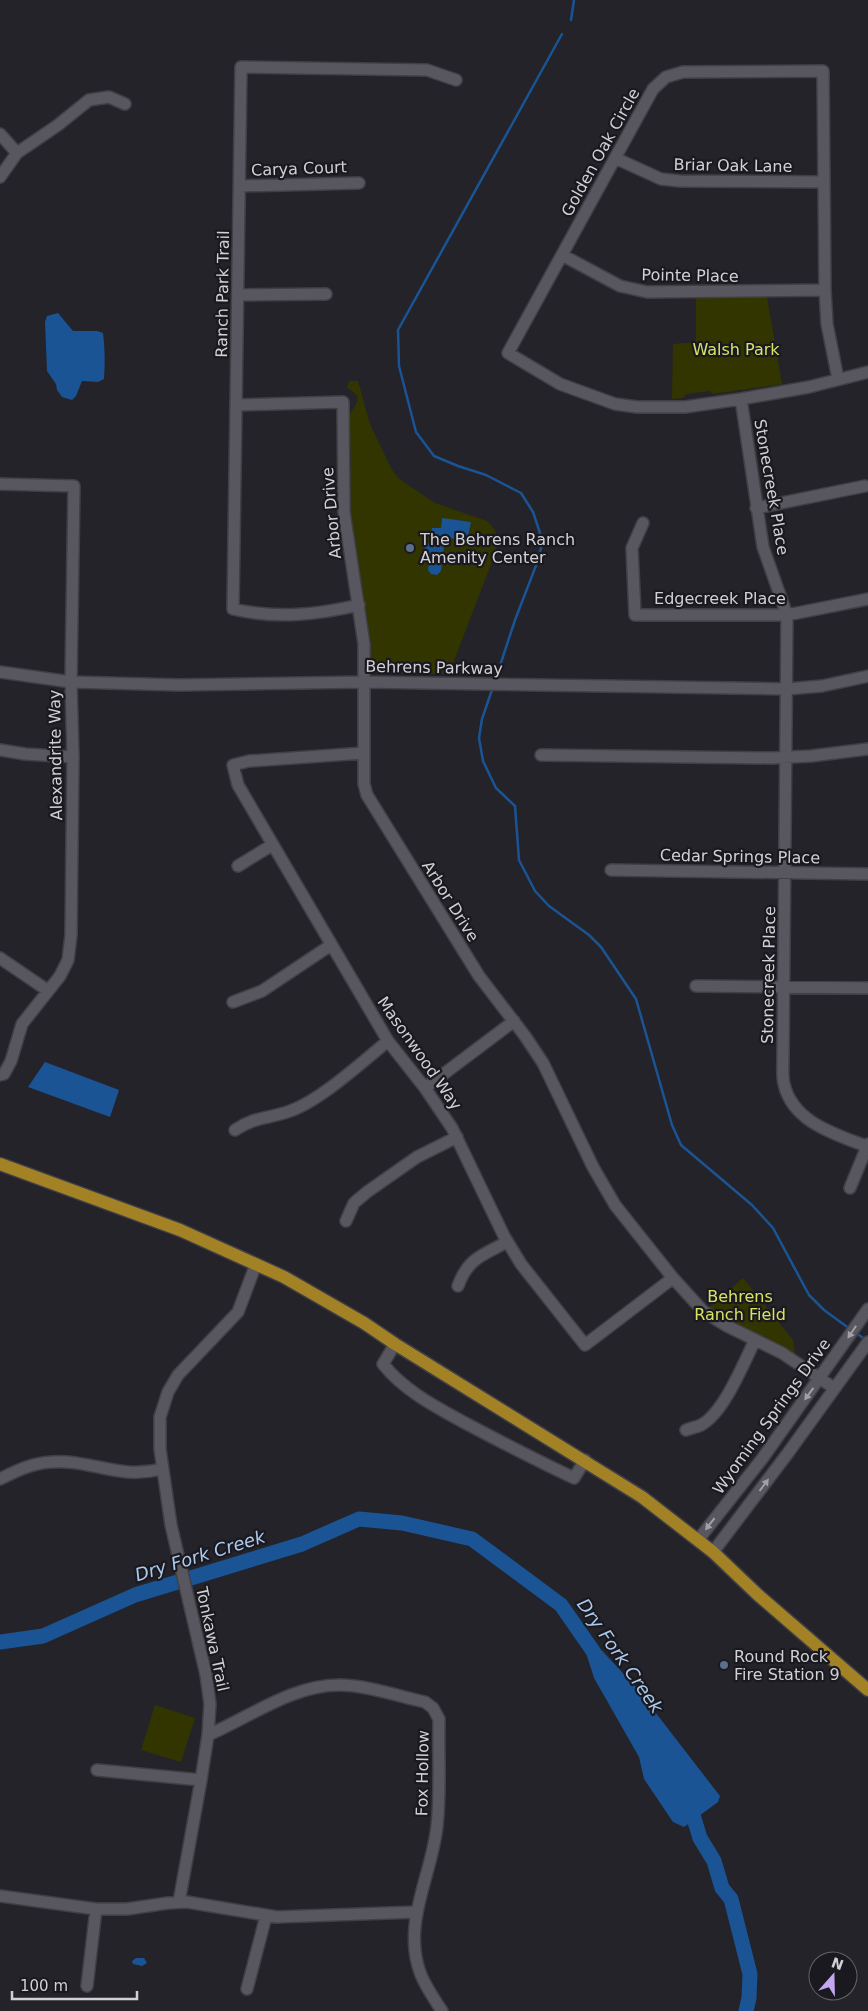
<svg xmlns="http://www.w3.org/2000/svg" width="868" height="2011" font-family="'DejaVu Sans',sans-serif">
	<style>
		.green { fill: #323500 }
		.water { fill: #1a5494 }
		.lines { fill: none; stroke-linecap: round; stroke-linejoin: round }
		.stream { stroke: #1a5494; stroke-width: 2.5 }
		.river { stroke: #1a5494; stroke-width: 15 }
		.minor-casing { stroke: #403f45; stroke-width: 14 }
		.major-casing { stroke: #403f45; stroke-width: 15 }
		.minor { stroke: #58575f; stroke-width: 11 }
		.major { stroke: #a38226; stroke-width: 12 }
		.oneway { fill: #a1a0a6 }
		.service-dot { fill: #5c6f8a; stroke: #1a191f; stroke-width: 2 }
		.labels { text-anchor: middle; stroke-width: 4.5; stroke-linejoin: round; paint-order: stroke }
		.street-label { font-size: 16px; fill: #d1d1d5; stroke: #1a191f }
		.park-label { font-size: 16px; fill: #d8e364; stroke: #1a191f }
		.poi-label { font-size: 16px; fill: #d1d1d5; stroke: #1a191f; text-anchor: start }
		.water-label { font-size: 18px; font-style: italic; fill: #accaee; stroke: #1a191f }
	</style>
	<rect width="100%" height="100%" fill="#242329"/>
	<path class="green" d="M696 296 767 297 782 384 713 394 709 391 686 394 683 398 672 399 673 344 696 342Z
		M349 381H358L370 424 391 468 398 478 435 503 487 521C497 530 498 537 496 551L449 674H378L371 668V643L346 487 351 467 350 444 347 440C347 434 346 426 348 420 350 407 369 399 347 388Z
		M743 1278 793 1340 795 1354 707 1309Z
		M155 1705 195 1718 181 1762 141 1750Z"/>
	<path class="water" d="M58 313 73 331H97L103 333C105 349 105 364 104 379L98 382 82 381 76 396 72 400 62 397 57 390 56 384 47 371 45 322 47 316Z
		M442 518 471 522 467 541 431 535 432 528H441Z
		M426 543 444 546 441 571 437 575 431 574 428 570 429 561 432 558V555L424 552Z
		M458.5 558a5.5 5.5 0 1 1 11 0a5.5 5.5 0 1 1-11 0Z
		M45 1062 119 1090 110 1117 28 1087Z
		M593 1641 635 1686 720 1796 718 1802 684 1827 673 1822 644 1779 639 1757 594 1678 587 1656Z
		M136 1958H144L147 1963 142 1966 133 1964 132 1961Z"/>
	<g class="lines">
		<path class="stream" d="M571 20 574 0
			M495 681 515 620 537 563 541 548V536L533 512 521 493 486 475 458 466 434 456 416 432 399 366 398 330 562 34
			M493 687 482 719 479 738 483 761 496 788 515 806 519 860 535 891 549 906 589 935 601 947 636 999 672 1125 681 1145 752 1205 773 1228 809 1295 824 1310 850 1329
			M856 1333 866 1340"/>
		<path class="river" d="M0 1642 43 1636 135 1595 302 1544 359 1519 402 1523 472 1539 561 1605 602 1664
			M691 1799 693 1815 700 1838 714 1861 722 1888 731 1899 750 1974 749 1998 746 2011"/>
		<defs>
			<path id="minor" d="M0 134 17 153
				M615 158 661 179 680 181 824 182
				M0 177 17 153 58 125 89 100 109 97 125 104
				M240 186 359 183
				M562 255 620 286 647 292 825 290
				M238 295 326 294
				M838 379 827 324 825 290 823 71 683 72 666 77 653 89 508 353 560 384 615 404 637 407H685L741 399 809 387 868 372
				M741 399 763 547 787 615 783 1057C783 1066 782 1075 784 1084 793 1123 836 1134 868 1147
				M236 405 343 402 344 512 364 644V784L367 795 479 976 525 1036 543 1063 593 1167 615 1205 673 1278 703 1311 727 1326 782 1353 834 1388
				M0 484 74 486 71 682 73 757 71 935 68 960 60 976 22 1024 11 1061 4 1074 0 1075
				M756 508 865 486
				M643 523 632 548 635 615H787L868 599
				M359 605C316 615 276 619 233 609L241 67 427 70 456 80
				M0 672 71 682 179 685 364 682 787 689 822 686 868 676
				M0 750 25 754 73 757
				M364 753 249 761 233 765 238 785 388 1041 425 1088 452 1128 504 1236 521 1264 585 1345 673 1278
				M541 755 772 758 811 756 868 749
				M238 866 272 845
				M611 870 868 874
				M0 958 47 990
				M696 986 868 988
				M233 1002 262 991 331 945
				M425 1088 514 1021
				M235 1130C256 1116 268 1119 290 1111 321 1100 362 1062 388 1041
				M850 1188 868 1144
				M346 1221 354 1203 367 1192 417 1157 457 1137
				M458 1286C468 1258 483 1255 507 1242
				M395 1344 383 1364C404 1391 438 1408 467 1424 503 1443 538 1461 574 1478L585 1460
				M686 1430C691 1428 697 1427 701 1425 724 1413 744 1362 755 1340
				M0 1479C16 1471 32 1463 51 1462 91 1459 118 1480 162 1469
				M698 1540 762 1459 868 1309
				M713 1552 788 1453 868 1342
				M208 1735C250 1717 292 1685 339 1685 366 1685 398 1696 425 1702L433 1708 439 1719C438 1755 441 1791 437 1826 432 1875 401 1925 421 1975 426 1987 434 1999 442 2011
				M97 1770 201 1780
				M0 1896 96 1909H127L168 1903 187 1902 277 1917 416 1912
				M179 1902 201 1780 208 1735 210 1704 206 1675 171 1525 160 1449V1417L168 1392 178 1375 238 1312 256 1264
				M87 1986 96 1909
				M247 1989 266 1916"/>
			<path id="major" d="M0 1164 180 1230 284 1277 364 1323 395 1344 642 1497 713 1552 757 1594 868 1690"/>
		</defs>
		<use href="#minor" class="minor-casing"/>
		<use href="#major" class="major-casing"/>
		<use href="#minor" class="minor"/>
		<use href="#major" class="major"/>
	</g>
	<defs><path id="oneway-solid" d="M-6-.8H1V-3.2L6.5 0L1 3.2V.8H-6Z" transform="scale(1.25)"/></defs>
	<g class="oneway">
		<use href="#oneway-solid" transform="translate(852 1332) rotate(124)"/>
		<use href="#oneway-solid" transform="translate(809 1394) rotate(126)"/>
		<use href="#oneway-solid" transform="translate(764 1485) rotate(-53)"/>
		<use href="#oneway-solid" transform="translate(710 1524) rotate(128)"/>
	</g>
	<g class="service-dot">
		<circle cx="410" cy="548" r="5"/>
		<circle cx="724" cy="1665" r="5"/>
	</g>
	<g class="labels">
		<g class="street-label">
			<text transform="translate(600 152) rotate(-61)" y="6">Golden Oak Circle</text>
			<text transform="translate(733 165) rotate(1)" y="6">Briar Oak Lane</text>
			<text transform="translate(299 168) rotate(-2)" y="6">Carya Court</text>
			<text transform="translate(690 275) rotate(1)" y="6">Pointe Place</text>
			<text transform="translate(222 294) rotate(-89)" y="6">Ranch Park Trail</text>
			<text transform="translate(772 487) rotate(80)" y="6">Stonecreek Place</text>
			<text transform="translate(331 513) rotate(-95)" y="6">Arbor Drive</text>
			<text x="720" y="604">Edgecreek Place</text>
			<text transform="translate(434 667) rotate(1)" y="6">Behrens Parkway</text>
			<text transform="translate(55 755) rotate(-91)" y="6">Alexandrite Way</text>
			<text transform="translate(740 856) rotate(1)" y="6">Cedar Springs Place</text>
			<text transform="translate(451 901) rotate(58)" y="6">Arbor Drive</text>
			<text transform="translate(768 975) rotate(-89)" y="6">Stonecreek Place</text>
			<text transform="translate(420 1053) rotate(55)" y="6">Masonwood Way</text>
			<text transform="translate(771 1416) rotate(-54)" y="6">Wyoming Springs Drive</text>
			<text transform="translate(213 1639) rotate(78)" y="6">Tonkawa Trail</text>
			<text transform="translate(422 1773) rotate(-89)" y="6">Fox Hollow</text>
		</g>
		<g class="park-label">
			<text x="736" y="355">Walsh Park</text>
			<text x="740" y="1302">Behrens<tspan x="740" dy="18">Ranch Field</tspan></text>
		</g>
		<g class="poi-label">
			<text x="420" y="545">The Behrens Ranch<tspan x="420" dy="18">Amenity Center</tspan></text>
			<text x="734" y="1662">Round Rock<tspan x="734" dy="18">Fire Station 9</tspan></text>
		</g>
		<g class="water-label">
			<text transform="translate(200 1556) rotate(-17)" y="6">Dry Fork Creek</text>
			<text transform="translate(620 1656) rotate(55)" y="6">Dry Fork Creek</text>
		</g>
	</g>
	<g transform="translate(833 1976) rotate(20)"><circle r="24" fill="#1a191f" stroke="#636368"/>
	<path d="M0-4L9 19L0 12L-9 19Z" fill="#c4a7f1"/>
	<text y="-8" font-size="14" font-weight="bold" text-anchor="middle" fill="#d1d1d5">N</text>
	</g>
	<path d="M12 1991v8h125v-8" fill="none" stroke="#d1d1d5" stroke-width="2.5"/>
	<text x="20" y="1991" font-size="15" fill="#d1d1d5" stroke="#1a191f" stroke-width="4" paint-order="stroke">100 m</text>
</svg>
